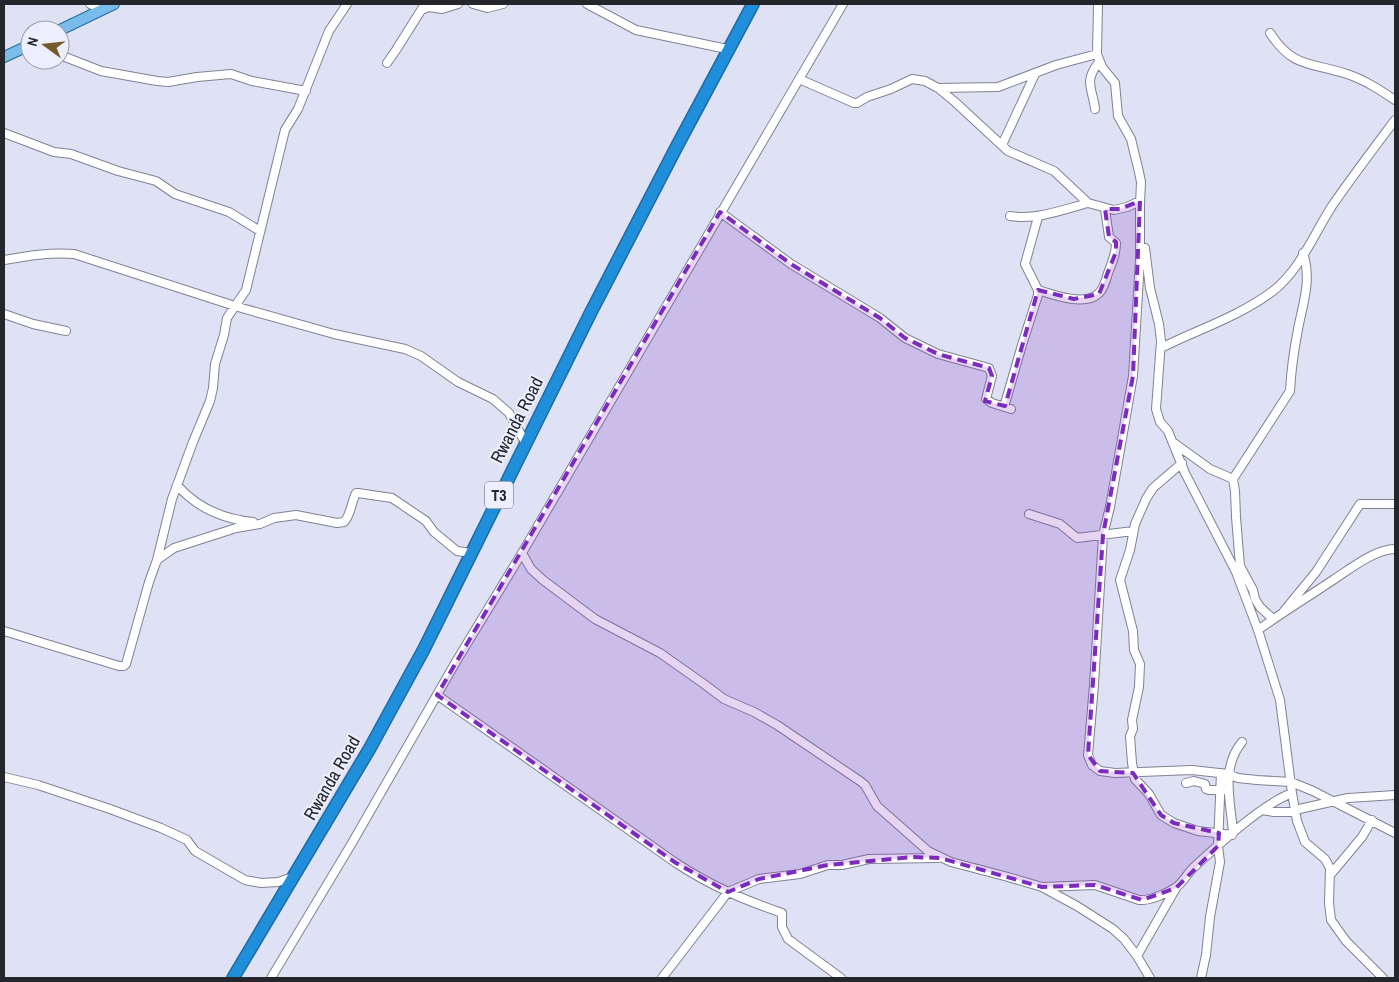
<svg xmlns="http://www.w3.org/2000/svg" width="1399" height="982" font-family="'Archivo Narrow',sans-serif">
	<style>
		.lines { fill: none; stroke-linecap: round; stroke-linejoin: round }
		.minor-casing { stroke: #808293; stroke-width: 10 }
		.major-casing { stroke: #216a9e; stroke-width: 12 }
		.highway-casing { stroke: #216a9e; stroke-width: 14 }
		.minor { stroke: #fff; stroke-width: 8 }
		.major { stroke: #79bce9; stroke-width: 10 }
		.highway { stroke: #1f8fdb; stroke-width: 11 }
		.marked { fill: #7b2cbf; fill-opacity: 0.2; stroke: #7b2cbf; stroke-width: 4; stroke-dasharray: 10 6; stroke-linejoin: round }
		.labels { text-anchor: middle; stroke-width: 4; stroke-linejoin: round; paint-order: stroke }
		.shield { fill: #edeffe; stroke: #60626b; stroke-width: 1 }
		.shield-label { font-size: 16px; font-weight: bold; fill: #24262c }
		.street-label { font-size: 18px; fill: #24262c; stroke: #edeffe }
	</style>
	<rect width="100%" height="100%" fill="#dfe2f4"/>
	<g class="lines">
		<defs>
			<path id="minor" d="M90 4 102 10
				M473 4 487 8 503 4
				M587 4 636 30 727 49
				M1098 4 1097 54 1102 67 1115 83 1118 116 1131 139 1139 172 1141 182 1140 204
				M421 10 429 7 442 9 458 4
				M1270 33C1293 69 1312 62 1347 74 1365 80 1380 90 1395 100
				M60 55 101 71 157 81 168 82 197 77 231 74 252 81 306 91
				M387 63 396 50 425 4
				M799 79 854 103H857L867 97 891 89 912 79 925 81 938 88 955 102 1008 151 1054 171 1088 203 1114 210 1127 207 1140 201V260L1133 376 1110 507 1103 535 1094 685 1088 755 1092 765 1100 771 1115 773 1192 770 1228 774 1238 778 1257 780 1291 782 1313 791 1395 833
				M938 88 998 87 1056 65 1097 54
				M1095 109C1093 89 1083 82 1099 62
				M4 133 54 152 71 154 118 171 156 181 175 194 229 212 260 231
				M1002 145 1035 74
				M720 212 791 264 880 318 905 338 938 354 989 368 992 376 986 399 992 403 1011 409
				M1010 216C1038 220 1061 210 1088 203
				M1145 248 1150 288 1159 324 1161 341 1156 409 1160 422 1168 431 1185 473 1236 572 1258 630 1280 700 1292 793 1297 821 1305 842 1325 859 1330 868 1329 903 1331 920 1346 941 1383 978
				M4 260C27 256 50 252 74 254L238 307 334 334 405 349 421 356 458 382 493 399 509 413 525 442
				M1038 290C1053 295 1085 306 1098 294 1104 289 1106 280 1108 273 1112 263 1116 254 1116 243L1109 237 1105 209
				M4 314 33 324 66 331
				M1161 348C1199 329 1238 317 1273 291 1300 270 1314 234 1332 206 1352 177 1374 148 1395 120
				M1004 407 1022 345 1038 295V290L1025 264 1038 217
				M1174 443 1210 469 1233 479 1235 491 1236 517 1240 566 1253 590 1255 599 1260 607 1273 619
				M1182 463 1153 488 1146 499 1135 524 1130 550 1120 580 1133 631 1134 650 1140 664 1139 687 1132 720 1133 729 1130 736 1132 763 1135 779 1149 794 1161 815 1174 823 1198 831 1232 835
				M1233 479 1290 391C1291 371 1294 350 1298 329 1303 303 1312 280 1303 253
				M177 485C197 508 223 519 253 522
				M1029 514 1060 524 1077 538 1133 531
				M522 553 531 569 543 580 595 619 660 653 704 684 724 699 754 712 777 725 860 781 865 785 877 806 928 851 951 862 1008 877 1042 887 1077 906 1113 929 1124 939 1137 956 1150 978
				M157 560 174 548 236 528 260 524 274 518 296 515 337 523 344 522C351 515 351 503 356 493H358L392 498 426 521 434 532 457 551 471 553
				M1284 611 1316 572 1360 504H1395
				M1258 630C1283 612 1308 597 1333 580 1350 569 1375 549 1395 549
				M4 631 119 666H124L126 664 149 582 157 560 172 499 193 442 210 401 213 388 215 364 224 335 227 318 246 290 285 130 298 109 329 31 347 4
				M437 695 676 863C711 886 742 899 782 913V927L788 939 841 978
				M4 777 38 785 110 809 161 828 187 840 195 851 245 880 261 883 278 882 293 877
				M1186 783 1194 781 1205 784 1206 789 1209 790H1227
				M1262 810 1274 812H1295
				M1295 810 1348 798 1395 795
				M1233 833C1231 802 1220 769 1242 742
				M1331 874 1362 837 1372 820
				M1042 887 1095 885 1139 900C1149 901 1166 894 1175 888 1182 884 1187 874 1193 868 1218 845 1261 805 1292 793
				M1137 956 1176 888
				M271 978 352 843 457 660 522 553 843 4
				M662 978 728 892 759 879 800 874 828 865H842L869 859 938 858
				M1201 978 1206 955 1210 917 1220 862 1218 846 1221 773"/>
			<path id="major" d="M60 30 114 4
				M4 57 30 45"/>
			<path id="highway" d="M233 978 370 748 424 649 591 312 677 146 753 4"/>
		</defs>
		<use href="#minor" class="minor-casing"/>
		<use href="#major" class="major-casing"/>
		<use href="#highway" class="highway-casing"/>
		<use href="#minor" class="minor"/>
		<use href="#major" class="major"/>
		<use href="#highway" class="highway"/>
	</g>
	<path class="marked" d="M1140 201 1133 376 1103 535 1088 755 1100 771 1133 773 1161 815 1174 823 1219 833 1218 846 1176 888 1142 900 1095 885 1042 887 940 858 913 857 828 865 759 879 728 892 676 863 437 695 720 212 791 264 880 318 905 338 938 354 989 368 992 376 985 401 1005 406 1038 290 1074 299 1099 294 1116 252V242L1109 237 1105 209H1120Z"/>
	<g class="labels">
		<rect class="shield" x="485" y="481.5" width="28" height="27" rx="4"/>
		<g class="shield-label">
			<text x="499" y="501">T3</text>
		</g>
		<g class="street-label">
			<text transform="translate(517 420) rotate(-63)" y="6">Rwanda Road</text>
			<text transform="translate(332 778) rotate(-60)" y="6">Rwanda Road</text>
		</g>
	</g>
	<rect width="1399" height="982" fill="none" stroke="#24262c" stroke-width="10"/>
	<g transform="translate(45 45) rotate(285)"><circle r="24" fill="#edeffe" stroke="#9d9faa"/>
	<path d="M0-4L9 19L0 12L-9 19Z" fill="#735b2c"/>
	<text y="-8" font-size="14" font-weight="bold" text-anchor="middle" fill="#24262c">N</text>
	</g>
</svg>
